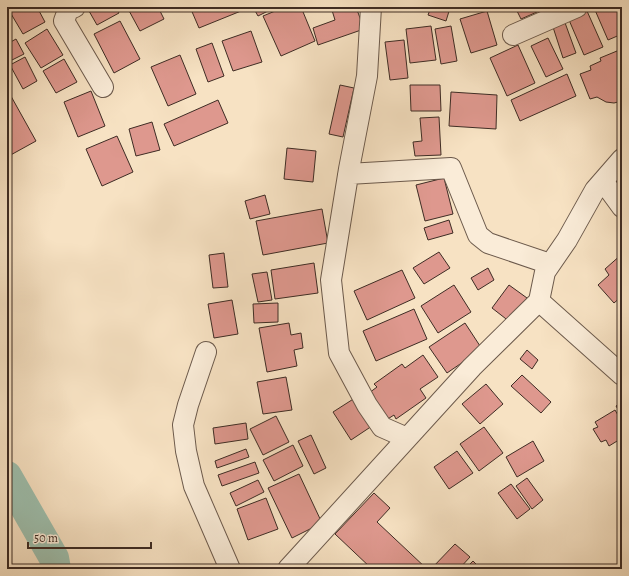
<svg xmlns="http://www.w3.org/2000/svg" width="629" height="576" font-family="Alegreya,serif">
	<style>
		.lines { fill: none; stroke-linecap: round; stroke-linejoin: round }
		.river { stroke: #9ebfad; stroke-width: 30 }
		.building { fill: #de988e; stroke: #3e2c24 }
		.minor-casing { stroke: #6c5a4c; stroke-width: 22 }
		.minor { stroke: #faecd8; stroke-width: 20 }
	</style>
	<rect width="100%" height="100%" fill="#f7e2c3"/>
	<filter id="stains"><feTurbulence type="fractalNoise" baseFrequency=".005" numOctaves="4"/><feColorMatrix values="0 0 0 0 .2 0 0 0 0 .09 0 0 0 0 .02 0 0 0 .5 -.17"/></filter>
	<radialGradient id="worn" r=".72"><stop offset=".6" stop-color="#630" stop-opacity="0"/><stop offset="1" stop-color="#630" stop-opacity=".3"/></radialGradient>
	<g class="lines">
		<path class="river" d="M7 476 54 558 56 569"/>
	</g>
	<path class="building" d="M7 7H37L45 22 23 34Z
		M96 7H116L119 13 97 25 89 11Z
		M127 7H158L164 19 140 31Z
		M190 7H240L241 11 199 28Z
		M253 7H276L258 16Z
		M285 7H301L315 41 281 56 263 16Z
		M331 7H356L364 29 318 45 313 28 335 20Z
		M431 7H447L450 8 446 21 428 15Z
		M515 7H535L537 12 521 19Z
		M603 7H618L622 17V34L608 40 595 10Z
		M487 11 497 45 471 53 460 19Z
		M587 11 603 47 584 55 569 20Z
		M564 20 576 53 563 58 552 24Z
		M120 21 140 59 114 73 94 34Z
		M431 26 436 60 410 63 406 29Z
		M451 26 457 61 441 64 435 29Z
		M47 29 63 55 41 68 25 43Z
		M251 31 262 62 233 71 222 41Z
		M548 38 563 69 546 77 531 46Z
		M16 39 24 54 8 62 7 60V44Z
		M404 40 408 78 390 80 385 42Z
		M212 43 224 76 208 82 196 49Z
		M518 45 535 83 507 96 490 58Z
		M617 51 618 54 621 53 622 54V101L614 103 606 102 597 97 590 99 580 74 591 70 590 66 601 61 600 58Z
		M180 55 196 94 168 106 151 67Z
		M25 57 37 81 23 89 10 65Z
		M64 59 77 82 56 93 43 71Z
		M567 74 576 96 520 121 511 100Z
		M340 85 354 88 343 137 329 134Z
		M410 85H440L441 111H411Z
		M7 89 36 141 7 157Z
		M91 91 105 126 78 137 64 102Z
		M451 92 497 95 496 129 449 126Z
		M218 100 228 123 174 146 164 124Z
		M439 117 441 155 415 156 413 142 422 141 420 118Z
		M152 122 160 150 136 156 129 129Z
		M117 136 133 172 102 186 86 149Z
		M287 148 316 151 313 182 284 179Z
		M444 178 453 214 425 221 416 185Z
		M265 195 270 214 250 219 245 201Z
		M322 209 328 243 263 255 256 221Z
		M449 220 453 233 428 240 424 228Z
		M439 252 450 268 424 284 413 268Z
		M224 253 228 287 213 288 209 255Z
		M622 254V296L614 303 598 285 609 275 605 269Z
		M314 263 318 293 275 299 271 270Z
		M488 268 494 280 478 290 471 278Z
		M402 270 415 298 367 320 354 291Z
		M267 272 272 300 258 302 252 274Z
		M454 285 471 312 438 333 421 306Z
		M509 285 527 298 510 322 492 308Z
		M232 300 238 334 214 338 208 304Z
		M278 303V322L254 323 253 304Z
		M414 309 427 339 376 361 363 331Z
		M289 323 291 335 301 333 303 348 294 350 297 366 267 372 259 328Z
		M465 323 482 349 447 373 429 347Z
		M527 350 538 360 532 369 520 359Z
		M423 355 438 377 420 389 426 398 396 419 394 415 383 422 365 396 377 387 374 384 402 364 405 368Z
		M522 375 551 402 541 413 511 386Z
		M286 377 292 410 263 414 257 382Z
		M486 384 503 404 480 424 462 404Z
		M358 396 375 424 351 440 333 412Z
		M622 402V416L616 406Z
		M615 410 622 422V438L609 446 606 440 601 442 593 429 598 427 595 422Z
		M276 416 289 442 263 455 250 429Z
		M246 423 248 439 215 444 213 428Z
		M484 427 503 453 479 471 460 444Z
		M311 435 326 468 314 474 298 441Z
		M533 441 544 461 517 477 506 457Z
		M293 445 303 466 274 481 263 460Z
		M246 449 249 457 217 468 215 461Z
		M457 451 473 473 449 489 434 467Z
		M255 462 259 473 222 486 218 475Z
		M299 474 322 523 292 538 268 488Z
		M527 478 543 500 532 509 516 486Z
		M258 480 264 492 236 506 230 493Z
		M511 484 530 509 517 519 498 493Z
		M374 493 390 508 377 522 427 569H372L335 534Z
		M266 498 278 529 248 540 237 509Z
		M455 544 470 557 459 569H431Z
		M473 561 481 569H465Z"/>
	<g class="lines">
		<defs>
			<path id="minor" d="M75 7 68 10 64 21 103 87
				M371 7 367 76 349 169 331 280 339 353 367 405 382 427 407 438
				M513 35 577 7
				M348 174 451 168 478 235 488 243 550 264
				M603 181 622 207
				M539 301 622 375
				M206 352 188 405 183 425 186 451 194 486 230 569
				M288 569 472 367 539 301 545 272 567 240 595 190 622 159"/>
		</defs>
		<use href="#minor" class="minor-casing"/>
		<use href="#minor" class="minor"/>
	</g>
	<rect width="629" height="576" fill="none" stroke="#f7e2c3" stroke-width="24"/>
	<rect x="8" y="8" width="613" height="560" fill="none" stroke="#3e2c24" stroke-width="2"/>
	<rect x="12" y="12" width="605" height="552" fill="none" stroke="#3e2c24"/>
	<path d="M28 542v6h123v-6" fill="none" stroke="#3e2c24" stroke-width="2"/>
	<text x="34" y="542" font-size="12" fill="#3e2c24" stroke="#faecd8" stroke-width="3" paint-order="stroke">50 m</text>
	<rect width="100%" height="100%" filter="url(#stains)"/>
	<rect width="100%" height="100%" fill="url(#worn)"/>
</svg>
